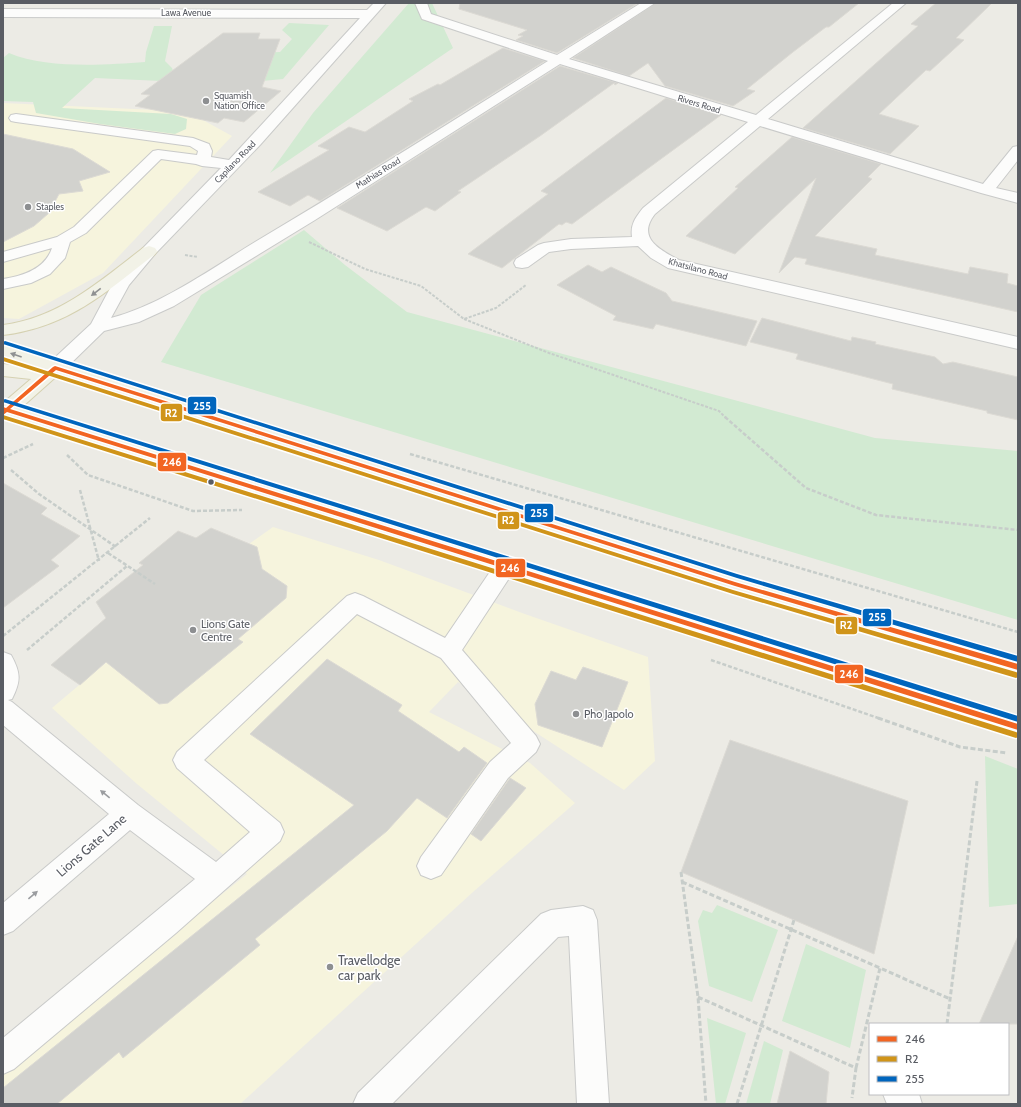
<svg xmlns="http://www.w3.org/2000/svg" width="1021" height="1107" font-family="Cabin,sans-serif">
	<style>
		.commercial { fill: #f6f4dd }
		.green { fill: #d2ead2 }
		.building { fill: #d2d2ce; stroke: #dcdad4 }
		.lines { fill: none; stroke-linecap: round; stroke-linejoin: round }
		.minor-casing { stroke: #c9cac9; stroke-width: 2 }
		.major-casing { stroke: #d5d1b1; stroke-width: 2 }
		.path-far2 { stroke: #c7cdca; stroke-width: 2; stroke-dasharray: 3 1.5; stroke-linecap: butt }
		.path-far1 { stroke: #c7cdca; stroke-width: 2.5; stroke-dasharray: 4 2; stroke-linecap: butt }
		.path { stroke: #c7cdca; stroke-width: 3; stroke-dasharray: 5 2.5; stroke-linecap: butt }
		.minor { fill: #fcfcfb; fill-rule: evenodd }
		.major { fill: #f2f2e7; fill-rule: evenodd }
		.bus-1-casing { stroke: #fff; stroke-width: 3 }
		.bus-2-casing { stroke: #fff; stroke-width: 3 }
		.bus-3-casing { stroke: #fff; stroke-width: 3 }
		.bus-1 { fill: #f26522; fill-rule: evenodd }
		.bus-2 { fill: #d09419; fill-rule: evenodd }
		.bus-3 { fill: #0065bd; fill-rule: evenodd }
		.oneway { fill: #8f9192 }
		.oneway2 { fill: #9b9da0 }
		.poi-dot { fill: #8d8f91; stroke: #fff; stroke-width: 1.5 }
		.bus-dot { fill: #5a5d64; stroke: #fff; stroke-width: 1.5 }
		.labels { text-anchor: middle; stroke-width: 3; stroke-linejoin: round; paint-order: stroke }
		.far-street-label { font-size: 9px; fill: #5a5d64; stroke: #fff }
		.far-poi-label { font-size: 9px; fill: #5a5d64; stroke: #fff; text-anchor: start }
		.poi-label { font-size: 11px; fill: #5a5d64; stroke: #fff; text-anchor: start }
		.near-street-label { font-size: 13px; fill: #5a5d64; stroke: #fff }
		.near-poi-label { font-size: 13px; fill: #5a5d64; stroke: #fff; text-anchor: start }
		.line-badge { stroke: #fff; stroke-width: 1.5 }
		.badge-label { font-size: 11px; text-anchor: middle; font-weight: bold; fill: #fff }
	</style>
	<rect width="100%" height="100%" fill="#ecebe5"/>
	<path class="commercial" d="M3 103 178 111 192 114 232 136 103 273 19 319 3 318Z
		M273 527 379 560 522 613 648 657 655 761 624 790 458 682 429 712 530 763 575 803 473 892 240 1104H3V1070L247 874 137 784 52 708 232 556Z"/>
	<path class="green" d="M409 3H432L453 48 270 173 313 113Z
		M289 23 329 25 283 79 228 84 95 78 62 108 171 114 187 119 186 129 175 134 100 124 36 113 33 102 3 101V58L9 53C47 69 104 65 145 62L146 52 154 26H172L165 61 172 68 175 76 239 53 280 52 292 39 282 30Z
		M304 230 345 265 407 312 875 438 1018 451V620L161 362 201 295Z
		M985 756 1018 769V904L989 907Z
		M717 905 778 930 752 1002 709 986 698 921 703 910 712 913Z
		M806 944 866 970 850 1048 782 1021Z
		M707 1018 746 1033 725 1104H716Z
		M764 1041 783 1050 770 1104H746Z"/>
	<path class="building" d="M460 3H638L557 53 516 40 523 36 518 35 527 30 459 9Z
		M656 3H859L829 27H826L822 30 793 52 747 89 755 91 733 106 665 86 648 63 629 76 573 58Z
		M936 3H992L956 38 964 40 930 71 926 70 879 114 919 126 890 154 803 128 918 26 911 24Z
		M223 33H260L258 39H280L262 87 281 91 244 122 224 118 218 123 135 106 150 95 141 94Z
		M503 48 545 61 320 201 308 195 290 206 258 192 329 150 318 146 349 127 365 132 413 101 409 99 438 84 440 85Z
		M560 66 618 83 615 85 614 83 540 136 458 191 461 192 435 211 426 207 387 231 337 208Z
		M666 98 721 115 572 224 566 222 562 225 559 224 502 268 468 254 548 194 541 191Z
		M3 134 73 149 110 172 79 181 83 191 59 194 49 213 34 226 3 242Z
		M792 137 881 164 868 177 872 179 815 236 877 249 875 255 968 274 970 267 1008 274 1007 283 1018 286V312L805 264 807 259 795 257 779 273 816 178 735 254 686 236 738 188 735 187Z
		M588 265 602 272 611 267 666 293 672 301 757 321 746 346 656 324 653 329 613 320 616 316 557 285Z
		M762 318 851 341 852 337 876 342 875 344 935 357 943 364 953 362 1018 377V420L987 413V411L892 389 893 384 796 359 798 354 750 342Z
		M3 483 47 508 41 514 80 536 51 560 59 566 3 608Z
		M211 528 257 547 262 569 287 586 286 598 238 639 243 642 168 703 159 704 106 662 80 685 51 665 106 618 96 602 143 565 139 563 178 531 196 538Z
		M327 659 402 705 398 711 459 752 464 747 487 763 447 818 417 798 387 831 255 939 260 945 123 1058 119 1052 57 1104H3V1088L354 805 250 734Z
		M583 667 628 682 602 747 538 725 535 704 551 671 576 680Z
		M730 740 908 801 874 954 681 872Z
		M510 778 526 788 481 841 471 834Z
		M1018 936V1024H979Z
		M790 1051 829 1072 826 1104H777Z"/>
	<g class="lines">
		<defs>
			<path id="minor" d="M374 3H386L260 145 155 254 129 285 111 318C161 305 211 269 255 242 354 183 451 122 548 61L422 19 415 3H427L431 14 557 55 641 3H655L569 59 756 115 893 3H906L768 119 983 184 1013 147 1018 146V160L996 188 1018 193V203L981 193 760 126 655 214C636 238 660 250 679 260L1018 337V349L668 268 651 258 638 246 571 249 549 252 528 267 522 268 516 267 514 263 516 259 538 245 544 243 571 239 632 237C630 224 636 217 643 208L748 122 560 64 315 220 174 306 139 322 104 331 62 372 55 374 48 372 46 368 48 364 91 324 115 279 143 248 221 168 202 166 196 164 161 159 86 233 70 242 65 258 50 274 31 283 3 289V279C23 276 45 269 52 248L3 262V252L57 237 74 227 153 151 158 150 197 155 198 151 190 146 16 122 11 121 9 118 11 115 16 114 193 138 209 144 212 151 211 157 229 160 360 18 3 17V9L367 10Z
				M506 558 514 560 517 566 462 650 536 736 540 744 536 752 508 778 441 875 431 879 421 875 417 866 421 857 490 762 511 743 441 658 357 614 204 760 280 823 284 832 280 841 176 933 14 1069 3 1074V1038L195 879 130 830 13 931 3 935V903L109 814 3 725V652L11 655C21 673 21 681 12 699L8 700 12 702 138 805 216 862 250 832 177 768 173 760 177 752 347 596 355 593 363 596 445 638 498 560Z
				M583 906 593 910 597 920 609 1104H577L569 936 558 937 392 1104H353L358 1093 541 914 551 910Z
				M883 1094H919L922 1104H887Z"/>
			<path id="major" d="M149 246 155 248 157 251 155 254C105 293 68 327 3 335V325C59 318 100 281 143 248Z
				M3 345 735 575 1018 657V677L735 593 58 375 21 408 1018 716V738L9 418 3 419V403L31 379 3 376V364L33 367 3 357Z"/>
		</defs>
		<use href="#minor" class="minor-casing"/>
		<use href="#major" class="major-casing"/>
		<path class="path-far2" d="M309 242 365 269 421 286 464 319 496 308 526 285
			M185 255 198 257
			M464 319 549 353 719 411 726 418"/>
		<path class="path-far1" d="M725 417 806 488 876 515 1018 530
			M410 454 1018 632
			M67 455 88 475 193 511 242 510
			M3 458 33 444
			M11 470 39 494 116 547
			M80 490 99 561
			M108 553 155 584
			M3 636 150 518
			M27 650 127 566
			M711 660 881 719"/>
		<path class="path" d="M878 718 960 747 1007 753
			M681 872 698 997 706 1104
			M682 882 880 968
			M698 997 856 1068 852 1098
			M947 1024 977 781
			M856 1068 880 968 950 999
			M737 1104 794 920"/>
		<use href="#minor" class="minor"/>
		<use href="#major" class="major"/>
		<defs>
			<path id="bus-1" d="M55 366 735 582 1018 664V670L735 586 56 370 10 409 1018 724V730L7 412 3 415V407L6 408 53 367Z"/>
			<path id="bus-2" d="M3 357 733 590 1016 672 1018 673V677L1016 678 733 594 3 361Z
				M3 415 1016 732 1018 733V737L1016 738 3 419Z"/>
			<path id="bus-3" d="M5 341 737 574 1018 656V662L737 578 3 344V342Z
				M5 399 1018 716V722L3 402V400Z"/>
		</defs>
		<use href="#bus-1" class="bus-1-casing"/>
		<use href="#bus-2" class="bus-2-casing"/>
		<use href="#bus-3" class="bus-3-casing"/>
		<use href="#bus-1" class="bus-1"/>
		<use href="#bus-2" class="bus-2"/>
		<use href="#bus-3" class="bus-3"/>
	</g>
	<defs><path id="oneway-solid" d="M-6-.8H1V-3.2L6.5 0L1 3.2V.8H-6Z"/></defs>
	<g class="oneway">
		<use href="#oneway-solid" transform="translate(96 292) rotate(142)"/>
		<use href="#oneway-solid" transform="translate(16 355) rotate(-161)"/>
	</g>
	<g class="oneway2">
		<use href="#oneway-solid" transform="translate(105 794) rotate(-141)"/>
		<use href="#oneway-solid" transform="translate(33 895) rotate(-40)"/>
	</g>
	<g class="poi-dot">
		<circle cx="206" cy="101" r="4"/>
		<circle cx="28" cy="207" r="4"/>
		<circle cx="193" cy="630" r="4"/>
		<circle cx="576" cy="714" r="4"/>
		<circle cx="330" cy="967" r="4"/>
	</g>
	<circle class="bus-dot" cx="211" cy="482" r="3.5"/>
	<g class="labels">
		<g class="far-street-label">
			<text x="186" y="16">Lawa Avenue</text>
			<text transform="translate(699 104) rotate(17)" y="3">Rivers Road</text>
			<text transform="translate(235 162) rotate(-46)" y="3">Capilano Road</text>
			<text transform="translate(378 173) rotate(-32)" y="3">Mathias Road</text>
			<text transform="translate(698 269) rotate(15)" y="3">Khatsilano Road</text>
		</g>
		<g class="far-poi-label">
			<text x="214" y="99">Squamish<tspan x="214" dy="10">Nation Office</tspan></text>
			<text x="36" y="210">Staples</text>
		</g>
		<g class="poi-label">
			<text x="201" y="628">Lions Gate<tspan x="201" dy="13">Centre</tspan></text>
			<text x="584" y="718">Pho Japolo</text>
		</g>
		<g class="near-street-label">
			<text transform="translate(91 845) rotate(-41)" y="5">Lions Gate Lane</text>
		</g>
		<g class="near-poi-label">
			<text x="338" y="965">Travellodge<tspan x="338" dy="15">car park</tspan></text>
		</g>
	</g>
	<g class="line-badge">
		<rect x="187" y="396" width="30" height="19" rx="4" fill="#0065bd"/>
		<rect x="160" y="403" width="23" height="19" rx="4" fill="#d09419"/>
		<rect x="157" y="452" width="30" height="20" rx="4" fill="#f26522"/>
		<rect x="524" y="503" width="30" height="20" rx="4" fill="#0065bd"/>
		<rect x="497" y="511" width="23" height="19" rx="4" fill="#d09419"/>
		<rect x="495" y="558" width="31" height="20" rx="4" fill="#f26522"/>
		<rect x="862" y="608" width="30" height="19" rx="4" fill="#0065bd"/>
		<rect x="835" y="616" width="23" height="19" rx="4" fill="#d09419"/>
		<rect x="834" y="664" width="30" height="20" rx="4" fill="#f26522"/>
	</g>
	<g class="badge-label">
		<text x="202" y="410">255</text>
		<text x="171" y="417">R2</text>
		<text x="172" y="466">246</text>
		<text x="539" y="517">255</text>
		<text x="508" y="524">R2</text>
		<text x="510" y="572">246</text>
		<text x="877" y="621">255</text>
		<text x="846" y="629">R2</text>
		<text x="849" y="678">246</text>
	</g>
	<rect width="1021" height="1107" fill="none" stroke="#5a5d64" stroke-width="8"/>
	<rect x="869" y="1023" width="140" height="72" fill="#ffffff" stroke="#bdbec1"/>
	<rect x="877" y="1036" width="20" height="6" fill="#f26522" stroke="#bdbec1"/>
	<text x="905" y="1043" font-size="12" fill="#5a5d64">246</text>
	<rect x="877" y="1056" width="20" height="6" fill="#d09419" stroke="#bdbec1"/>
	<text x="905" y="1063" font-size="12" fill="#5a5d64">R2</text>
	<rect x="877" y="1076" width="20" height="6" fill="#0065bd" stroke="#bdbec1"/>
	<text x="905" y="1083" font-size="12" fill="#5a5d64">255</text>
</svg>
